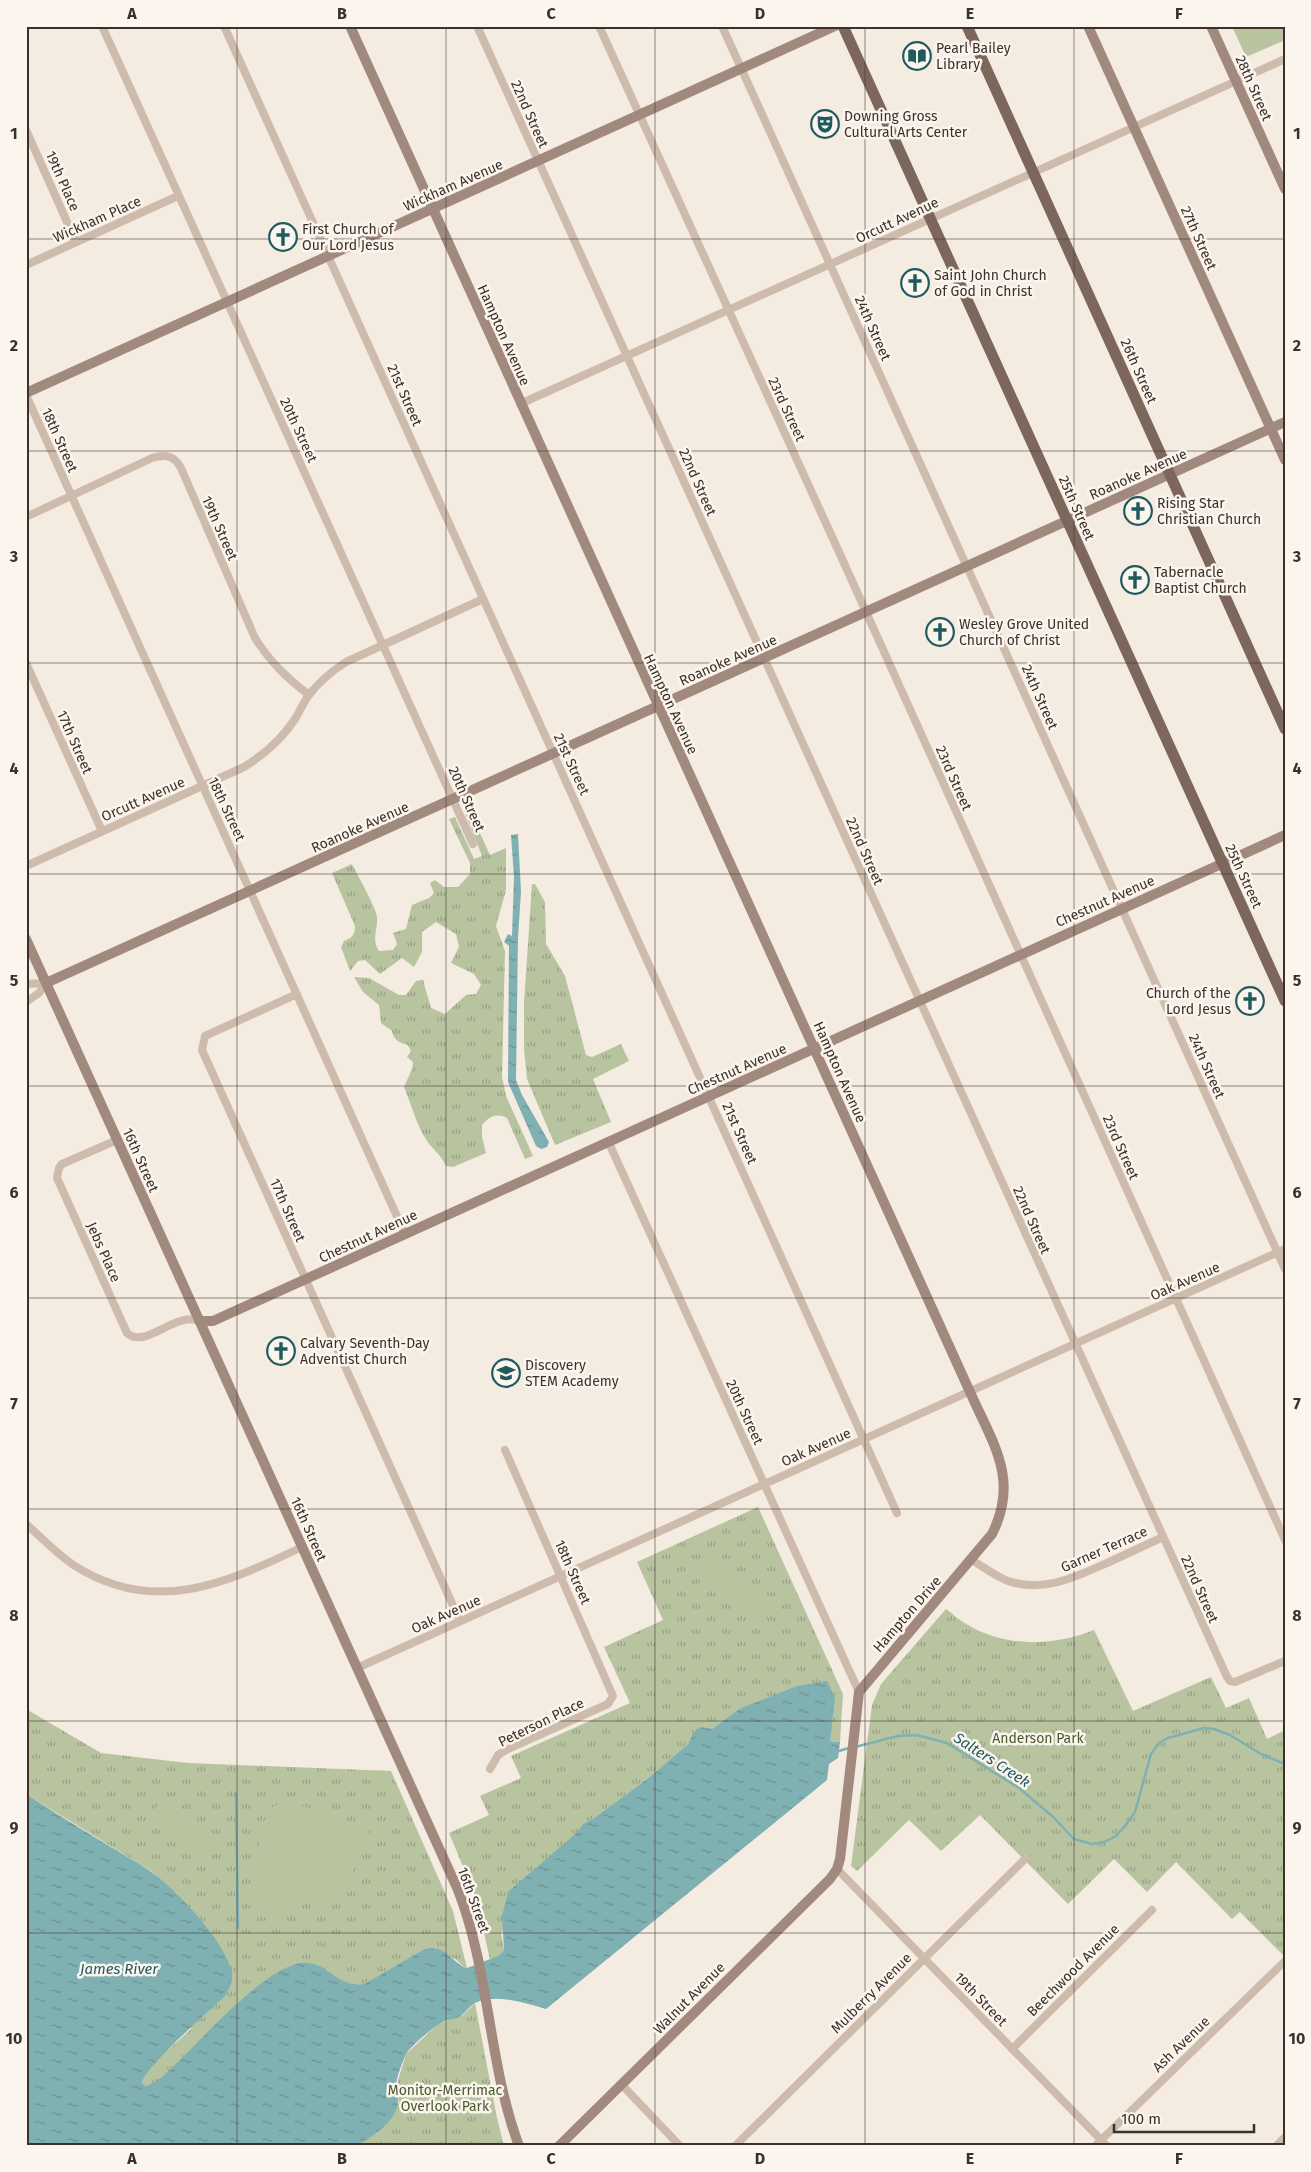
<svg xmlns="http://www.w3.org/2000/svg" width="1311" height="2172" font-family="'Fira Sans',sans-serif">
	<style>
		.grass { fill: url(#grass-tufts) }
		.pitch { fill: #b8c4a0 }
		.water { fill: url(#water-ripples) }
		.lines { fill: none; stroke-linecap: round; stroke-linejoin: round }
		.stream { stroke: #7fb0b2; stroke-width: 2.5 }
		.street { stroke: #cdbbac; stroke-width: 8 }
		.secondary { stroke: #a18a7d; stroke-width: 10 }
		.primary { stroke: #7d675c; stroke-width: 11 }
		.grid { fill: none; stroke: #3b302b; stroke-width: 1; stroke-opacity: 0.55 }
		.labels { text-anchor: middle; stroke-width: 5; stroke-linejoin: round; paint-order: stroke }
		.poi-label { font-size: 14px; fill: #3b302b; stroke: #fbf5ee; text-anchor: start }
		.street-label { font-size: 14px; fill: #3b302b; stroke: #fbf5ee }
		.park-label { font-size: 14px; fill: #4a5a2e; stroke: #fbf5ee }
		.water-label { font-size: 15px; font-style: italic; fill: #1f5a5e; stroke: #fbf5ee }
		.neatline { fill: none; stroke: #3b302b; stroke-width: 2 }
		.grid-label { font-size: 16px; text-anchor: middle; font-weight: bold; fill: #3b302b }
	</style>
	<defs>
		<pattern id="grass-tufts" width="24" height="20" patternUnits="userSpaceOnUse" patternTransform="scale(1.25)"><rect width="24" height="20" fill="#b8c4a0"/><path d="M3 7l-1-3M5 7V3M7 7l1-3M15 17l-1-3M17 17v-4M19 17l1-3" fill="none" stroke="#97a083"/></pattern>
		<pattern id="water-ripples" width="26" height="14" patternUnits="userSpaceOnUse" patternTransform="scale(1.25)"><rect width="26" height="14" fill="#7fb0b2"/><path d="M2 4q2-2 4 0t4 0M15 11q2-2 4 0t4 0" fill="none" stroke="#699091"/></pattern>
	</defs>
	<rect width="100%" height="100%" fill="#f4ebe1"/>
	<path class="grass" d="M469 809 490 855 506 848V890L496 926 505 951 502 1077 506 1096 533 1156 525 1159 507 1118C496 1113 490 1116 482 1125V1137L486 1153 453 1167 446 1166C439 1152 435 1152 427 1141 417 1126 411 1104 404 1087L412 1069 413 1062 407 1057 411 1051 408 1045C400 1043 393 1040 392 1031L381 1023 379 1005 363 992 354 977 369 978 399 995H406L416 981 423 980 431 1008 445 1014 466 995 476 994 481 985 474 974 451 963 459 947 456 934 436 922 422 932V952L414 967 402 958 380 974 365 960 358 961 350 971 341 947 344 941C352 938 355 935 355 926L332 873 352 864C357 874 376 908 377 917 378 930 371 939 379 951L393 950 397 944 393 933 406 929 412 905 429 898 434 893 430 883 435 880 444 887H458L470 874V863L449 819 455 817 474 859 482 856 464 811Z
		M532 884H535L545 902 546 944 565 976 586 1055 592 1057 621 1044 629 1061 593 1079 611 1122 555 1145 527 1079 524 1049V1003Z
		M758 1507 843 1694 840 1742H830L831 1721 739 1709 712 1729 692 1735 688 1744 647 1779 594 1818 583 1824 501 1933 504 1950 498 1956 490 1960 477 1900 449 1833 489 1815 480 1796 521 1778 511 1756 630 1703 604 1647 663 1620 637 1562Z
		M946 1609C953 1614 960 1621 968 1625 1007 1648 1054 1646 1094 1630L1133 1711 1211 1677 1226 1708 1249 1698 1267 1739 1285 1730V1957L1240 1912 1232 1919 1176 1862 1147 1892 1114 1859 1068 1904 980 1815 941 1851 909 1820 857 1871 851 1866 872 1705 881 1684Z
		M26 1709 101 1753 188 1763 391 1771 453 1911 467 1968C461 1966 460 1962 455 1959 447 1954 433 1947 424 1949L364 1984C340 1988 333 1970 311 1964L153 2084 146 2086 142 2083C142 2070 180 2040 191 2029L178 1895 151 1871 26 1794Z
		M475 2003 497 2118 504 2146H358L372 2135 399 2102 396 2087 406 2054 438 2024 463 2015Z"/>
	<path class="pitch" d="M1232 26H1285V40L1246 57Z
		M712 1561 771 1597 758 1618 699 1583Z
		M160 1801 219 1839 205 1860 147 1821Z
		M276 1805 302 1806 370 1828C361 1885 309 1917 254 1907L261 1828 269 1810Z"/>
	<path class="water" d="M518 834 521 892 518 937 516 1080 522 1095 549 1142 547 1147 541 1149 536 1146 508 1082 509 946 504 942 508 934 512 936 514 877 511 835Z
		M827 1681 835 1698 830 1742H840L838 1758 829 1764 827 1780 546 2009C527 2003 494 1993 475 2003 467 2008 463 2017 454 2019 450 2020 446 2020 443 2022 435 2025 410 2047 406 2054 402 2063 396 2078 396 2087 396 2092 399 2097 398 2102 396 2123 373 2135 358 2146H26V1794C51 1810 76 1826 101 1841 117 1851 134 1860 150 1871 175 1888 228 1944 232 1974 233 1982 229 1989 225 1996 211 2009 142 2070 142 2083L146 2086C160 2082 171 2068 182 2058 208 2032 266 1968 301 1963 328 1960 335 1988 364 1984L424 1949C448 1944 451 1963 467 1968L498 1956 504 1950 502 1916 508 1892 574 1835 583 1824 594 1818 647 1779 688 1744 692 1735 700 1727 712 1729 739 1709 797 1686Z"/>
	<g class="lines">
		<path class="stream" d="M855 1747 898 1736 916 1735 947 1743 1019 1788 1053 1817 1074 1839 1092 1844 1104 1842 1116 1836 1125 1826 1135 1812 1151 1754 1159 1743 1168 1738 1204 1728 1214 1729 1230 1735 1261 1754 1285 1764
			M839 1751 849 1748
			M236 1793 238 1928"/>
		<path class="street" d="M102 26 473 844
			M224 26 897 1513
			M477 26 1227 1677 1230 1681 1235 1682 1285 1661
			M599 26 839 552 1285 1540
			M722 26 1285 1269
			M26 130 76 242
			M26 265 178 196
			M26 395 405 1234
			M520 404 1285 59
			M26 517 152 458C165 454 174 455 181 468L255 638C270 662 287 678 309 695
			M26 663 102 831
			M26 866 244 767C265 754 282 739 295 719 300 711 303 703 309 695 319 682 332 671 346 662L483 599
			M26 984 46 983
			M297 994 205 1036 202 1050 460 1621
			M26 1002 39 993 46 983
			M117 1140 62 1164 59 1168 57 1178 127 1333C145 1350 175 1311 199 1321
			M608 1141 859 1692
			M26 1524C41 1537 55 1552 72 1564 152 1617 225 1584 302 1547
			M972 1560C983 1567 995 1576 1008 1581 1044 1593 1075 1577 1107 1563 1126 1554 1144 1546 1163 1537
			M357 1668 1285 1249
			M490 1769 498 1755 506 1750 608 1704 613 1696 505 1450
			M837 1869 1107 2146
			M1012 2049 1152 1910
			M622 2085 680 2146
			M735 2146 1026 1858
			M1095 2146 1285 1961
			M1276 2146 1285 2137"/>
		<path class="secondary" d="M350 26 970 1392C992 1442 1020 1479 992 1534L859 1692 840 1859 837 1869 830 1879 559 2146
			M1088 26 1285 460
			M1211 26 1285 189
			M26 393 835 26
			M26 939 458 1890C490 1972 488 2063 519 2146
			M46 983 1285 422
			M199 1321H213L306 1279 1285 835"/>
		<path class="primary" d="M843 26 1285 1001
			M967 26 1285 729"/>
	</g>
	<path class="grid" d="M237 26V2146M446 26V2146M655 26V2146M865 26V2146M1074 26V2146M26 239H1285M26 451H1285M26 663H1285M26 874H1285M26 1086H1285M26 1298H1285M26 1509H1285M26 1721H1285M26 1933H1285"/>
	<defs>
		<symbol id="library-ring" viewBox="-11 -11 22 22"><circle r="9.5" fill="#fbf5ee" stroke="#1f5a5e" stroke-width="1.5"/><path d="M-6-4Q-3-5.5-.7-3.5V5Q-3 3-6 4ZM6-4Q3-5.5 .7-3.5V5Q3 3 6 4Z" fill="#1f5a5e"/></symbol>
		<symbol id="theatre-ring" viewBox="-11 -11 22 22"><circle r="9.5" fill="#fbf5ee" stroke="#1f5a5e" stroke-width="1.5"/><path d="M-5-5.5Q0-4 5-5.5V0Q5 5 0 6Q-5 5-5 0ZM-3.3-2.5H-1v1.5H-3.3ZM1-2.5H3.3v1.5H1ZM-2.8 1Q0 5.5 2.8 1Z" fill="#1f5a5e"/></symbol>
		<symbol id="church-ring" viewBox="-11 -11 22 22"><circle r="9.5" fill="#fbf5ee" stroke="#1f5a5e" stroke-width="1.5"/><path d="M-1.2-6h2.4v3.5h3.3v2.4h-3.3V6h-2.4V-.1h-3.3v-2.4h3.3Z" fill="#1f5a5e"/></symbol>
		<symbol id="school-ring" viewBox="-11 -11 22 22"><circle r="9.5" fill="#fbf5ee" stroke="#1f5a5e" stroke-width="1.5"/><path d="M0-5L7-2L0 1L-7-2ZM-4 1L0 2.5L4 1V4Q0 6-4 4Z" fill="#1f5a5e"/></symbol>
	</defs>
	<g fill-rule="evenodd">
		<use href="#library-ring" x="901" y="40" width="32" height="32"/>
		<use href="#theatre-ring" x="809" y="108" width="32" height="32"/>
		<use href="#church-ring" x="267" y="221" width="32" height="32"/>
		<use href="#church-ring" x="899" y="267" width="32" height="32"/>
		<use href="#church-ring" x="1122" y="495" width="32" height="32"/>
		<use href="#church-ring" x="1119" y="564" width="32" height="32"/>
		<use href="#church-ring" x="924" y="616" width="32" height="32"/>
		<use href="#church-ring" x="1234" y="985" width="32" height="32"/>
		<use href="#church-ring" x="265" y="1335" width="32" height="32"/>
		<use href="#school-ring" x="490" y="1357" width="32" height="32"/>
	</g>
	<g class="labels">
		<g class="poi-label">
			<text x="936" y="53">Pearl Bailey<tspan x="936" dy="16">Library</tspan></text>
			<text x="844" y="121">Downing Gross<tspan x="844" dy="16">Cultural Arts Center</tspan></text>
			<text x="302" y="234">First Church of<tspan x="302" dy="16">Our Lord Jesus</tspan></text>
			<text x="934" y="280">Saint John Church<tspan x="934" dy="16">of God in Christ</tspan></text>
			<text x="1157" y="508">Rising Star<tspan x="1157" dy="16">Christian Church</tspan></text>
			<text x="1154" y="577">Tabernacle<tspan x="1154" dy="16">Baptist Church</tspan></text>
			<text x="959" y="629">Wesley Grove United<tspan x="959" dy="16">Church of Christ</tspan></text>
			<text x="1231" y="998" text-anchor="end">Church of the<tspan x="1231" dy="16">Lord Jesus</tspan></text>
			<text x="300" y="1348">Calvary Seventh-Day<tspan x="300" dy="16">Adventist Church</tspan></text>
			<text x="525" y="1370">Discovery<tspan x="525" dy="16">STEM Academy</tspan></text>
		</g>
		<g class="street-label">
			<text transform="translate(1254 88) rotate(66)" y="5">28th Street</text>
			<text transform="translate(530 114) rotate(66)" y="5">22nd Street</text>
			<text transform="translate(63 181) rotate(66)" y="5">19th Place</text>
			<text transform="translate(453 185) rotate(-24)" y="5">Wickham Avenue</text>
			<text transform="translate(97 219) rotate(-24)" y="5">Wickham Place</text>
			<text transform="translate(897 220) rotate(-25)" y="5">Orcutt Avenue</text>
			<text transform="translate(1199 238) rotate(66)" y="5">27th Street</text>
			<text transform="translate(873 328) rotate(66)" y="5">24th Street</text>
			<text transform="translate(504 335) rotate(66)" y="5">Hampton Avenue</text>
			<text transform="translate(1139 371) rotate(66)" y="5">26th Street</text>
			<text transform="translate(405 395) rotate(66)" y="5">21st Street</text>
			<text transform="translate(787 409) rotate(65)" y="5">23rd Street</text>
			<text transform="translate(299 430) rotate(65)" y="5">20th Street</text>
			<text transform="translate(60 440) rotate(66)" y="5">18th Street</text>
			<text transform="translate(1138 474) rotate(-24)" y="5">Roanoke Avenue</text>
			<text transform="translate(698 482) rotate(66)" y="5">22nd Street</text>
			<text transform="translate(1077 508) rotate(66)" y="5">25th Street</text>
			<text transform="translate(220 528) rotate(66)" y="5">19th Street</text>
			<text transform="translate(728 660) rotate(-24)" y="5">Roanoke Avenue</text>
			<text transform="translate(1040 697) rotate(66)" y="5">24th Street</text>
			<text transform="translate(671 704) rotate(65)" y="5">Hampton Avenue</text>
			<text transform="translate(75 742) rotate(66)" y="5">17th Street</text>
			<text transform="translate(572 764) rotate(65)" y="5">21st Street</text>
			<text transform="translate(954 778) rotate(66)" y="5">23rd Street</text>
			<text transform="translate(143 799) rotate(-24)" y="5">Orcutt Avenue</text>
			<text transform="translate(467 799) rotate(66)" y="5">20th Street</text>
			<text transform="translate(227 809) rotate(65)" y="5">18th Street</text>
			<text transform="translate(360 827) rotate(-24)" y="5">Roanoke Avenue</text>
			<text transform="translate(865 851) rotate(66)" y="5">22nd Street</text>
			<text transform="translate(1244 876) rotate(65)" y="5">25th Street</text>
			<text transform="translate(1105 901) rotate(-24)" y="5">Chestnut Avenue</text>
			<text transform="translate(1207 1066) rotate(66)" y="5">24th Street</text>
			<text transform="translate(737 1069) rotate(-24)" y="5">Chestnut Avenue</text>
			<text transform="translate(840 1072) rotate(66)" y="5">Hampton Avenue</text>
			<text transform="translate(740 1133) rotate(66)" y="5">21st Street</text>
			<text transform="translate(1121 1147) rotate(66)" y="5">23rd Street</text>
			<text transform="translate(141 1160) rotate(66)" y="5">16th Street</text>
			<text transform="translate(288 1210) rotate(66)" y="5">17th Street</text>
			<text transform="translate(1032 1220) rotate(66)" y="5">22nd Street</text>
			<text transform="translate(368 1236) rotate(-25)" y="5">Chestnut Avenue</text>
			<text transform="translate(104 1252) rotate(66)" y="5">Jebs Place</text>
			<text transform="translate(1185 1281) rotate(-24)" y="5">Oak Avenue</text>
			<text transform="translate(745 1412) rotate(65)" y="5">20th Street</text>
			<text transform="translate(816 1447) rotate(-24)" y="5">Oak Avenue</text>
			<text transform="translate(309 1529) rotate(66)" y="5">16th Street</text>
			<text transform="translate(1104 1549) rotate(-24)" y="5">Garner Terrace</text>
			<text transform="translate(573 1572) rotate(66)" y="5">18th Street</text>
			<text transform="translate(1200 1589) rotate(66)" y="5">22nd Street</text>
			<text transform="translate(446 1614) rotate(-24)" y="5">Oak Avenue</text>
			<text transform="translate(907 1614) rotate(-49)" y="5">Hampton Drive</text>
			<text transform="translate(541 1722) rotate(-26)" y="5">Peterson Place</text>
			<text transform="translate(474 1900) rotate(70)" y="5">16th Street</text>
			<text transform="translate(1073 1970) rotate(-45)" y="5">Beechwood Avenue</text>
			<text transform="translate(871 1993) rotate(-45)" y="5">Mulberry Avenue</text>
			<text transform="translate(689 1998) rotate(-45)" y="5">Walnut Avenue</text>
			<text transform="translate(981 1999) rotate(46)" y="5">19th Street</text>
			<text transform="translate(1181 2044) rotate(-44)" y="5">Ash Avenue</text>
		</g>
		<g class="park-label">
			<text x="1038" y="1743">Anderson Park</text>
			<text x="445" y="2095">Monitor-Merrimac<tspan x="445" dy="16">Overlook Park</tspan></text>
		</g>
		<g class="water-label">
			<text transform="translate(992 1760) rotate(33)" y="5">Salters Creek</text>
			<text x="119" y="1974">James River</text>
		</g>
	</g>
	<rect width="1311" height="2172" fill="none" stroke="#fbf5ee" stroke-width="55"/>
	<path d="M1114 2124v8h140v-8" fill="none" stroke="#3b302b" stroke-width="2.5"/>
	<text x="1121" y="2124" font-size="15" fill="#3b302b" stroke="#fbf5ee" stroke-width="4" paint-order="stroke">100 m</text>
	<rect x="28" y="28" width="1256" height="2116" class="neatline"/>
	<g class="grid-label">
		<text x="132" y="19">A</text>
		<text x="342" y="19">B</text>
		<text x="551" y="19">C</text>
		<text x="760" y="19">D</text>
		<text x="970" y="19">E</text>
		<text x="1179" y="19">F</text>
		<text x="14" y="139">1</text>
		<text x="1297" y="139">1</text>
		<text x="14" y="351">2</text>
		<text x="1297" y="351">2</text>
		<text x="14" y="562">3</text>
		<text x="1297" y="562">3</text>
		<text x="14" y="774">4</text>
		<text x="1297" y="774">4</text>
		<text x="14" y="986">5</text>
		<text x="1297" y="986">5</text>
		<text x="14" y="1198">6</text>
		<text x="1297" y="1198">6</text>
		<text x="14" y="1409">7</text>
		<text x="1297" y="1409">7</text>
		<text x="14" y="1621">8</text>
		<text x="1297" y="1621">8</text>
		<text x="14" y="1833">9</text>
		<text x="1297" y="1833">9</text>
		<text x="14" y="2044">10</text>
		<text x="1297" y="2044">10</text>
		<text x="132" y="2164">A</text>
		<text x="342" y="2164">B</text>
		<text x="551" y="2164">C</text>
		<text x="760" y="2164">D</text>
		<text x="970" y="2164">E</text>
		<text x="1179" y="2164">F</text>
	</g>
</svg>
